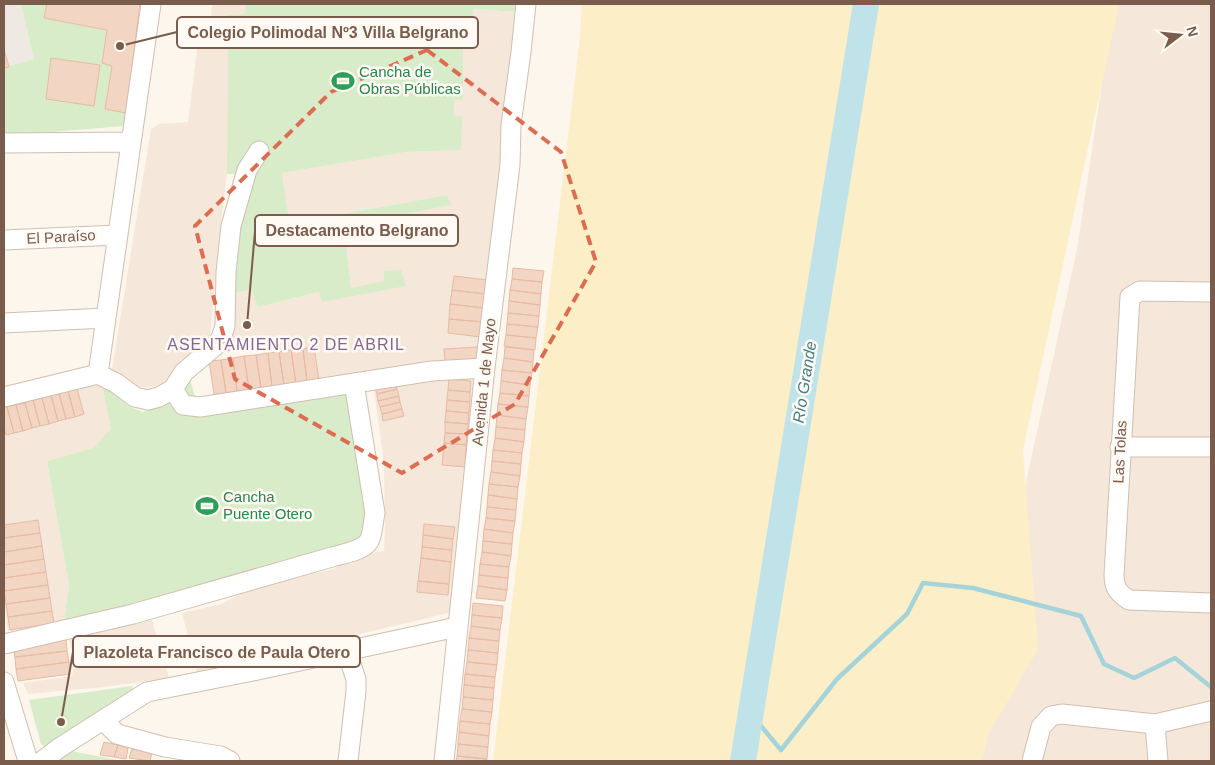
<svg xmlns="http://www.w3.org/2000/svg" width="1215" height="765" font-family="Arial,sans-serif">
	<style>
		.residential { fill: #f5e8da }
		.industrial { fill: #efe9e4 }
		.green { fill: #d8ecc9 }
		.sand { fill: #fcefc7 }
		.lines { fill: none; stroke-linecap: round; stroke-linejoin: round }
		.stream { stroke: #a5d3da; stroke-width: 4.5 }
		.river { stroke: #bfe3e8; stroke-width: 26 }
		.building { fill: #f3d5c3; stroke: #e6bba3 }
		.minor-casing { stroke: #d1beb0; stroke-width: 21 }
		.minor { stroke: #fff; stroke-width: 19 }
		.marked { fill: none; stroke: #dc6d51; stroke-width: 4; stroke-dasharray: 10 6; stroke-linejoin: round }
		.labels { text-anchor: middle; stroke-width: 5; stroke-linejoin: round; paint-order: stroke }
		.leisure-label { font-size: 15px; fill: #27864d; stroke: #fffaf3; text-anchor: start }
		.street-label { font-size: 15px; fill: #7a5c4d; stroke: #fffaf3 }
		.neighbourhood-label { font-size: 16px; letter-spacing: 1px; fill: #846695; stroke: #fffaf3 }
		.water-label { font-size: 16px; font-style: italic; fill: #437c86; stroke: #fffaf3 }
		.leader { fill: none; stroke: #7a5c4d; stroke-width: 2 }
		.callout-dot { fill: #7a5c4d; stroke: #fffaf3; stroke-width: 2 }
		.callout { fill: #fffaf3; stroke: #7a5c4d; stroke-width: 2 }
		.callout-label { font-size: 16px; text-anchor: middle; font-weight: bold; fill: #7a5c4d }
	</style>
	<rect width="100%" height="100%" fill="#fdf6ec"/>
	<path class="residential" d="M212 4H246L245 14 228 15 227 174 219 239 210 339 179 372 159 386 134 388 112 369 151 129 159 124 188 122 199 34 210 39Z
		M1114 4H1211V761H965L1077 249Z
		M474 9 518 12 479 364 319 380 314 347 263 354 261 338 232 342 230 293 251 290 258 307 320 292 322 302 385 281 351 288 344 226 450 205 447 195 337 215 288 221 282 173 407 152 460 150 454 115V100H463V29L471 31Z
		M438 378 474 379 467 463 449 613 197 672 182 613 221 604 258 585 334 569 354 556 384 551 385 525 384 463 373 384Z
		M102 384 111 429 93 448 47 461 69 585 64 621 8 631 4 603V405Z
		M152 620 169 678 104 687 28 694 23 683 72 676 75 661 69 640Z"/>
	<path class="industrial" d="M4 4H21L34 59 9 67 4 49Z"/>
	<path class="green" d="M21 4H47L44 18 107 30 102 63 112 66 105 109 126 113 124 126 4 136V68L34 59Z
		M246 4H519L518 12 474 9 471 31 463 29V100H454V115L462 117 461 150 407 152 282 173 289 221 337 215 447 195 451 205 344 226 351 288 384 281V271L401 270 406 286 322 302 319 292 258 307 251 290 230 293 242 174H227L228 15 245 14Z
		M360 378 375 522 360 538 322 552 244 575 64 621 69 585 47 461 93 448 111 429 102 384 127 405 142 412 166 405 190 380 196 399 214 394 319 380Z
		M132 686 134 695 46 747 41 744 29 700Z
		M66 750 122 761H56Z"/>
	<path class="sand" d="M582 4H1119L1023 450 1038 649 988 735 982 761H493L579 45Z"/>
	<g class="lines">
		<path class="stream" d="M751 714 781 750 837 679 907 614 923 583 973 588 1081 616 1104 664 1134 678 1175 658 1211 687"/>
		<path class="river" d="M743 761 866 4"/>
	</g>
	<path class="building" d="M47 4H140L126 113 105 109 112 66 102 63 107 30 44 18Z
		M4 49 9 67 4 68Z
		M51 58 100 65 94 106 46 99Z
		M513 268 544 271 542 282 512 279Z
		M454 276 487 280 485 294 452 290Z
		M512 279 542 282 541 294 510 290Z
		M452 290 485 294 484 308 450 304Z
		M510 290 541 294 540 305 509 301Z
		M509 301 540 305 539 316 508 313Z
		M450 304 484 308 483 322 449 319Z
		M508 313 539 316 538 327 507 324Z
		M449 319 483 322 481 337 448 333Z
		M507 324 538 327 536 338 506 335Z
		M506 335 536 338 535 350 504 346Z
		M314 347 319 380 307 382 303 349Z
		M478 347V360L445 362 444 349Z
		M505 347 534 350 533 362 504 358Z
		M303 349 307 382 296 384 291 350Z
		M291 350 296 384 284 385 279 352Z
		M279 352 284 385 272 387 268 353Z
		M268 353 272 387 261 388 256 355Z
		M256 355 261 388 249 390 244 356Z
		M244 356 249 390 237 391 233 358Z
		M233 358 237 391 226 393 221 360Z
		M504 358 533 362 532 373 502 370Z
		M221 360 226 393 214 394 209 361Z
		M502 370 532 373 530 385 501 381Z
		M449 379 471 381 470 392 448 390Z
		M501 381 530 385 529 396 500 393Z
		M396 382 397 389 377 394 375 387Z
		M77 389 84 414 75 417 68 391Z
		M397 389 399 396 378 401 377 394Z
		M448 390 470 392V402L447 400Z
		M68 391 75 417 66 419 59 393Z
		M59 393 66 419 58 421 51 396Z
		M500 393 529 396 528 407 498 404Z
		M51 396 58 421 49 424 42 398Z
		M399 396 400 402 380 407 378 401Z
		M42 398 49 424 40 426 33 400Z
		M33 400 40 426 32 428 25 403Z
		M447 400 470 402 469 413 446 411Z
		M400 402 402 409 382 414 380 407Z
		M25 403 32 428 23 431 16 405Z
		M498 404 528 407 526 419 497 415Z
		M16 405 23 431 14 433 7 407Z
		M7 407 14 433 6 435 4 428V408Z
		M402 409 404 416 383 421 382 414Z
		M446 411 469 413 468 424 445 422Z
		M497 415 526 419 525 430 496 427Z
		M445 422 468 424 467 434 445 433Z
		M496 427 525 430 524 442 495 438Z
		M445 433 467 434 466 445 444 443Z
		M495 438 524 442 522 453 493 450Z
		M444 443 466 445 465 467 442 465Z
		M493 450 522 453 521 464 492 461Z
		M492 461 521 464 520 476 491 472Z
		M491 472 520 476 518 487 489 484Z
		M489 484 518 487 517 499 488 495Z
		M488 495 517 499 516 510 487 507Z
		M487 507 516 510 515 521 486 518Z
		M486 518 515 521 513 533 484 529Z
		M38 520 40 533 4 538V525Z
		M424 524 455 527 453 539 423 535Z
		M484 529 513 533 512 544 483 541Z
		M40 533 42 546 4 552V538Z
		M423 535 453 539 452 550 422 547Z
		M483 541 512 544 511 556 482 552Z
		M42 546 44 559 4 565V552Z
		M422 547 452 550 451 562 421 558Z
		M482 552 511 556 509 567 480 564Z
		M421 558 451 562 449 584 418 581Z
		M44 559 46 572 4 578V565Z
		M480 564 509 567 508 578 479 575Z
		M46 572 48 585 4 591V578Z
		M479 575 508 578 507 590 478 586Z
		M418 581 449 584 448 595 417 592Z
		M48 585 50 598 6 604 4 591Z
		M478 586 507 590 505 601 476 598Z
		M50 598 52 611 8 617 6 604Z
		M473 603 503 606 502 618 472 615Z
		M52 611 54 623 10 630 8 617Z
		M472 615 502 618 500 630 471 626Z
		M471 626 500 630 499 641 469 638Z
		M469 638 499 641 498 653 468 650Z
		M66 639 67 651 15 657 13 646Z
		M468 650 498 653 497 665 467 662Z
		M67 651 69 662 16 669 15 657Z
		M69 662 70 674 18 681 16 669Z
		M467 662 497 665 495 677 465 674Z
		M465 674 495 677 494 688 464 685Z
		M464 685 494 688 493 700 463 697Z
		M463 697 493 700 492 712 462 709Z
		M462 709 492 712 490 724 460 721Z
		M460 721 490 724 489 736 459 732Z
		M459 732 489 736 488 747 458 744Z
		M104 742 118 745 114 757 100 755Z
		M458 744 488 747 487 759 457 756Z
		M118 745 128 748 126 759 114 757Z
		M132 749 152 753 150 761 129 758Z
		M457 756 487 759 486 761H456Z"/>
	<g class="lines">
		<defs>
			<path id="minor" d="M4 143 131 142
				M4 240 118 235
				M1211 292 1140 291 1130 297 1114 575C1114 587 1118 593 1129 600L1211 603
				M4 323 106 318
				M98 374 151 4
				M98 374 116 383 135 397 148 400 159 397 173 389 184 372 215 346 221 338 225 326 226 272 231 226 247 170 259 151
				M173 389 183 405 200 407 432 371 485 368
				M4 397 98 374
				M1120 447H1211
				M4 644 133 614 332 557C342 554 363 551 369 541 373 534 373 522 375 513L354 383
				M346 650 356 679V691L348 761
				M4 682 28 761
				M104 721 117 734 165 747 220 756 230 761
				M1155 724 1158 761
				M42 761 59 748 147 692 258 670 457 627
				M444 761 485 368 510 165 511 125 521 52 526 4
				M1032 761 1041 727 1051 716 1062 714 1155 724 1211 711"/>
		</defs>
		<use href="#minor" class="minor-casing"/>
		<use href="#minor" class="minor"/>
	</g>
	<path class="marked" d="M427 50 561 152 596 262 515 404 402 473 235 379 195 226 331 92Z"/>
	<defs>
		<symbol id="stadium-bare" viewBox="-9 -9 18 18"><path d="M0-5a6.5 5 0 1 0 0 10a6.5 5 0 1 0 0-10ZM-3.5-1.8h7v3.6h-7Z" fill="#2e9e5b" stroke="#fffaf3" stroke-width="2.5" paint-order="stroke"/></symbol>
	</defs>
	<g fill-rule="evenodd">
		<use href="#stadium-bare" x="327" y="65" width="32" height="32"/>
		<use href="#stadium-bare" x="191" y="490" width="32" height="32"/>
	</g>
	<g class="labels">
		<g class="leisure-label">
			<text x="359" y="77">Cancha de<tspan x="359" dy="17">Obras Públicas</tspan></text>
			<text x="223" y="502">Cancha<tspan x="223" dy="17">Puente Otero</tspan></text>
		</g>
		<g class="street-label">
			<text transform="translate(61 237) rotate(-3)" y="5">El Paraíso</text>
			<text transform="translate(484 382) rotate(-84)" y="5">Avenida 1 de Mayo</text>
			<text transform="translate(1120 452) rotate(-87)" y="5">Las Tolas</text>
		</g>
		<g class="neighbourhood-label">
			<text x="286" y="350">ASENTAMIENTO 2 DE ABRIL</text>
		</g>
		<g class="water-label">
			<text transform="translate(804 382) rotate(-81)" y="6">Río Grande</text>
		</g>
	</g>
	<path class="leader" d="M120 46L177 32M247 325L255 231M61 722L73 652"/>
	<g class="callout-dot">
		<circle cx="120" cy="46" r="5"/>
		<circle cx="247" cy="325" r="5"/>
		<circle cx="61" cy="722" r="5"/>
	</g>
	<g class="callout">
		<rect x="177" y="17" width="301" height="31" rx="5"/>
		<rect x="255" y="215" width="203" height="31" rx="5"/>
		<rect x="73" y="636" width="287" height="31" rx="5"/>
	</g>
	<g class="callout-label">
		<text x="328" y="38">Colegio Polimodal Nº3 Villa Belgrano</text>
		<text x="357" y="236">Destacamento Belgrano</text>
		<text x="217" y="658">Plazoleta Francisco de Paula Otero</text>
	</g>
	<rect width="1215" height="765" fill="none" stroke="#7a5c4d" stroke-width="10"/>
	<g transform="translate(1180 35) rotate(74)" stroke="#fffaf3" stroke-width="4" paint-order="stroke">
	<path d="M0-4L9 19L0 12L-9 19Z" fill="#7a5c4d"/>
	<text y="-8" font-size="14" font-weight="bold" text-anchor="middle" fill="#7a5c4d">N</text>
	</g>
</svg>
